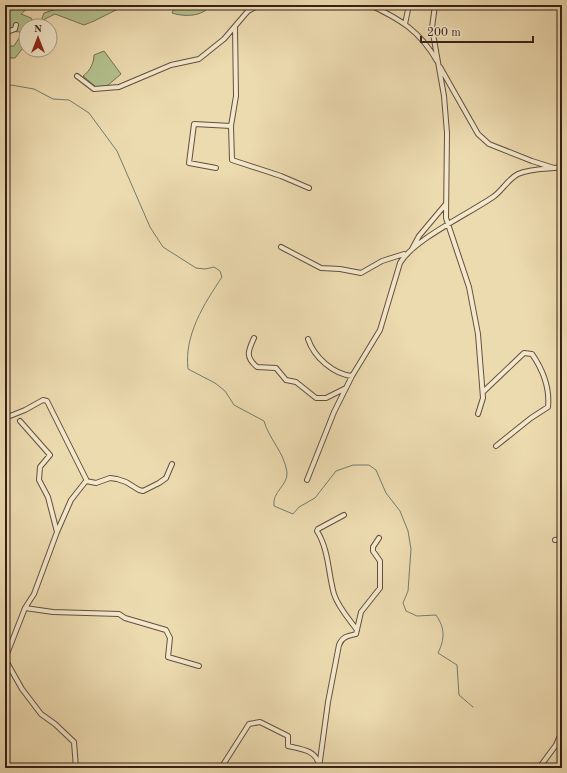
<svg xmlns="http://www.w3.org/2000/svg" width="567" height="773" font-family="'Old Standard TT',serif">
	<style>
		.green { fill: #b3c18f; stroke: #747054 }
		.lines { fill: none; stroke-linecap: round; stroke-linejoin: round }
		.stream { stroke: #717d70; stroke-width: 1 }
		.street-casing { stroke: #634f3e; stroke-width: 6 }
		.street { stroke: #f3e8cc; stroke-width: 4 }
	</style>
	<rect width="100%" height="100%" fill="#eddbb0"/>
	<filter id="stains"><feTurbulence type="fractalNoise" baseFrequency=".005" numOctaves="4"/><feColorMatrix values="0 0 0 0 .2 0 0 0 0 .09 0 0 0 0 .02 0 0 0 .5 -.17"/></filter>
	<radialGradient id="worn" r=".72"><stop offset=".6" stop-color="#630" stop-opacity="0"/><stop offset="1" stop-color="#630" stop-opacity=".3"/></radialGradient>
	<path class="green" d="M5 5H37L28 8 21 14 31 18 35 26H26V44L15 58H5V46H14L21 35 20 32 9 31Z
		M69 5H126L94 21 84 25 55 14 41 21 44 13Z
		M176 5H211C202 17 185 17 172 13Z
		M104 51 121 74 107 86 96 87 83 76C90 71 94 63 94 55Z"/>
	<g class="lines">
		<path class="stream" d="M5 84 34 89 53 99 69 100 89 113 117 151 150 227 163 247 196 268 205 269 214 267 220 271 222 277C204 304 184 335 188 369L215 383 225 391 234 405 264 421C269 439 284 452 287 472 288 486 272 491 274 506L293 514 299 507 315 498 336 471 353 465H369L376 470 386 493 400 511 408 531 411 549 408 591 403 603 406 611 417 616 436 615C445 628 445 639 438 653L457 665 459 695 473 707"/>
		<defs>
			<path id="street" d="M370 5C400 19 420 31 437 61
				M435 5 432 28 444 96 447 133 446 218 469 287 478 334 483 398 478 414
				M405 24 409 5
				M235 27 236 96 231 126 232 160 281 176 309 188
				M5 33 15 29 16 25
				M440 67 478 134 489 144 532 161 554 168 562 167
				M77 76 94 89 119 87 171 65 199 59 224 39 248 11 259 5
				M216 168 189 163 194 124 231 126
				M281 247 321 268 340 269 361 273 382 261 404 254
				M412 249 419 236 445 205
				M254 338C248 351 245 357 257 367L276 368 286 380 296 382 316 398H326L346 388
				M308 339C314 357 333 374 352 376
				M483 392 524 353 532 354C543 370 550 387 548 407L531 418 496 446
				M5 418 25 410 43 400 47 401 87 481
				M307 480 334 412 352 376 380 330 400 263C413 240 470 213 493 197 502 191 508 179 518 174 529 169 542 169 554 168
				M344 515 318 529 317 531C329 550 328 573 334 594 338 607 349 619 357 630
				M57 532 71 500 86 481 96 483 110 478 117 479 126 482 139 490 143 491 159 483 166 478 172 464
				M555 540 562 539
				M25 608 53 612 119 614 125 618 166 630 170 638 168 657 199 666
				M5 659 25 608 34 594 57 532 48 497 39 480 40 467 50 455 20 421
				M5 659 22 689 41 714 55 724 74 742 76 768
				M221 768 249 724 260 722 288 736V746C301 749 317 750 319 766
				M319 768 328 702 339 645C342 637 347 636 356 634L361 612 380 588V561L373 551V547L379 538
				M539 768 556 745 562 731"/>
		</defs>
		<use href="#street" class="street-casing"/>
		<use href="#street" class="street"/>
	</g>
	<rect width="567" height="773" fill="none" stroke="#eddbb0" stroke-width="20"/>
	<rect x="6" y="6" width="555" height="761" fill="none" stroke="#352018" stroke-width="2"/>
	<rect x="10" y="10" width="547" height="753" fill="none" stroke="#352018"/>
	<g transform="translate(38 38)"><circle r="19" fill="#f3e8cc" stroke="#a79884"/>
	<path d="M0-3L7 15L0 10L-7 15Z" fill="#8f2418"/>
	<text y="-6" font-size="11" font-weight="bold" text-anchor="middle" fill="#352018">N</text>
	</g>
	<path d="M421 36v6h112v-6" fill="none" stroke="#352018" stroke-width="2"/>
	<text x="427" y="36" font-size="12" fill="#352018" stroke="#f3e8cc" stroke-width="3" paint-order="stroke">200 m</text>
	<rect width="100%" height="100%" filter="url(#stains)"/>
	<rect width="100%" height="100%" fill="url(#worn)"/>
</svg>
